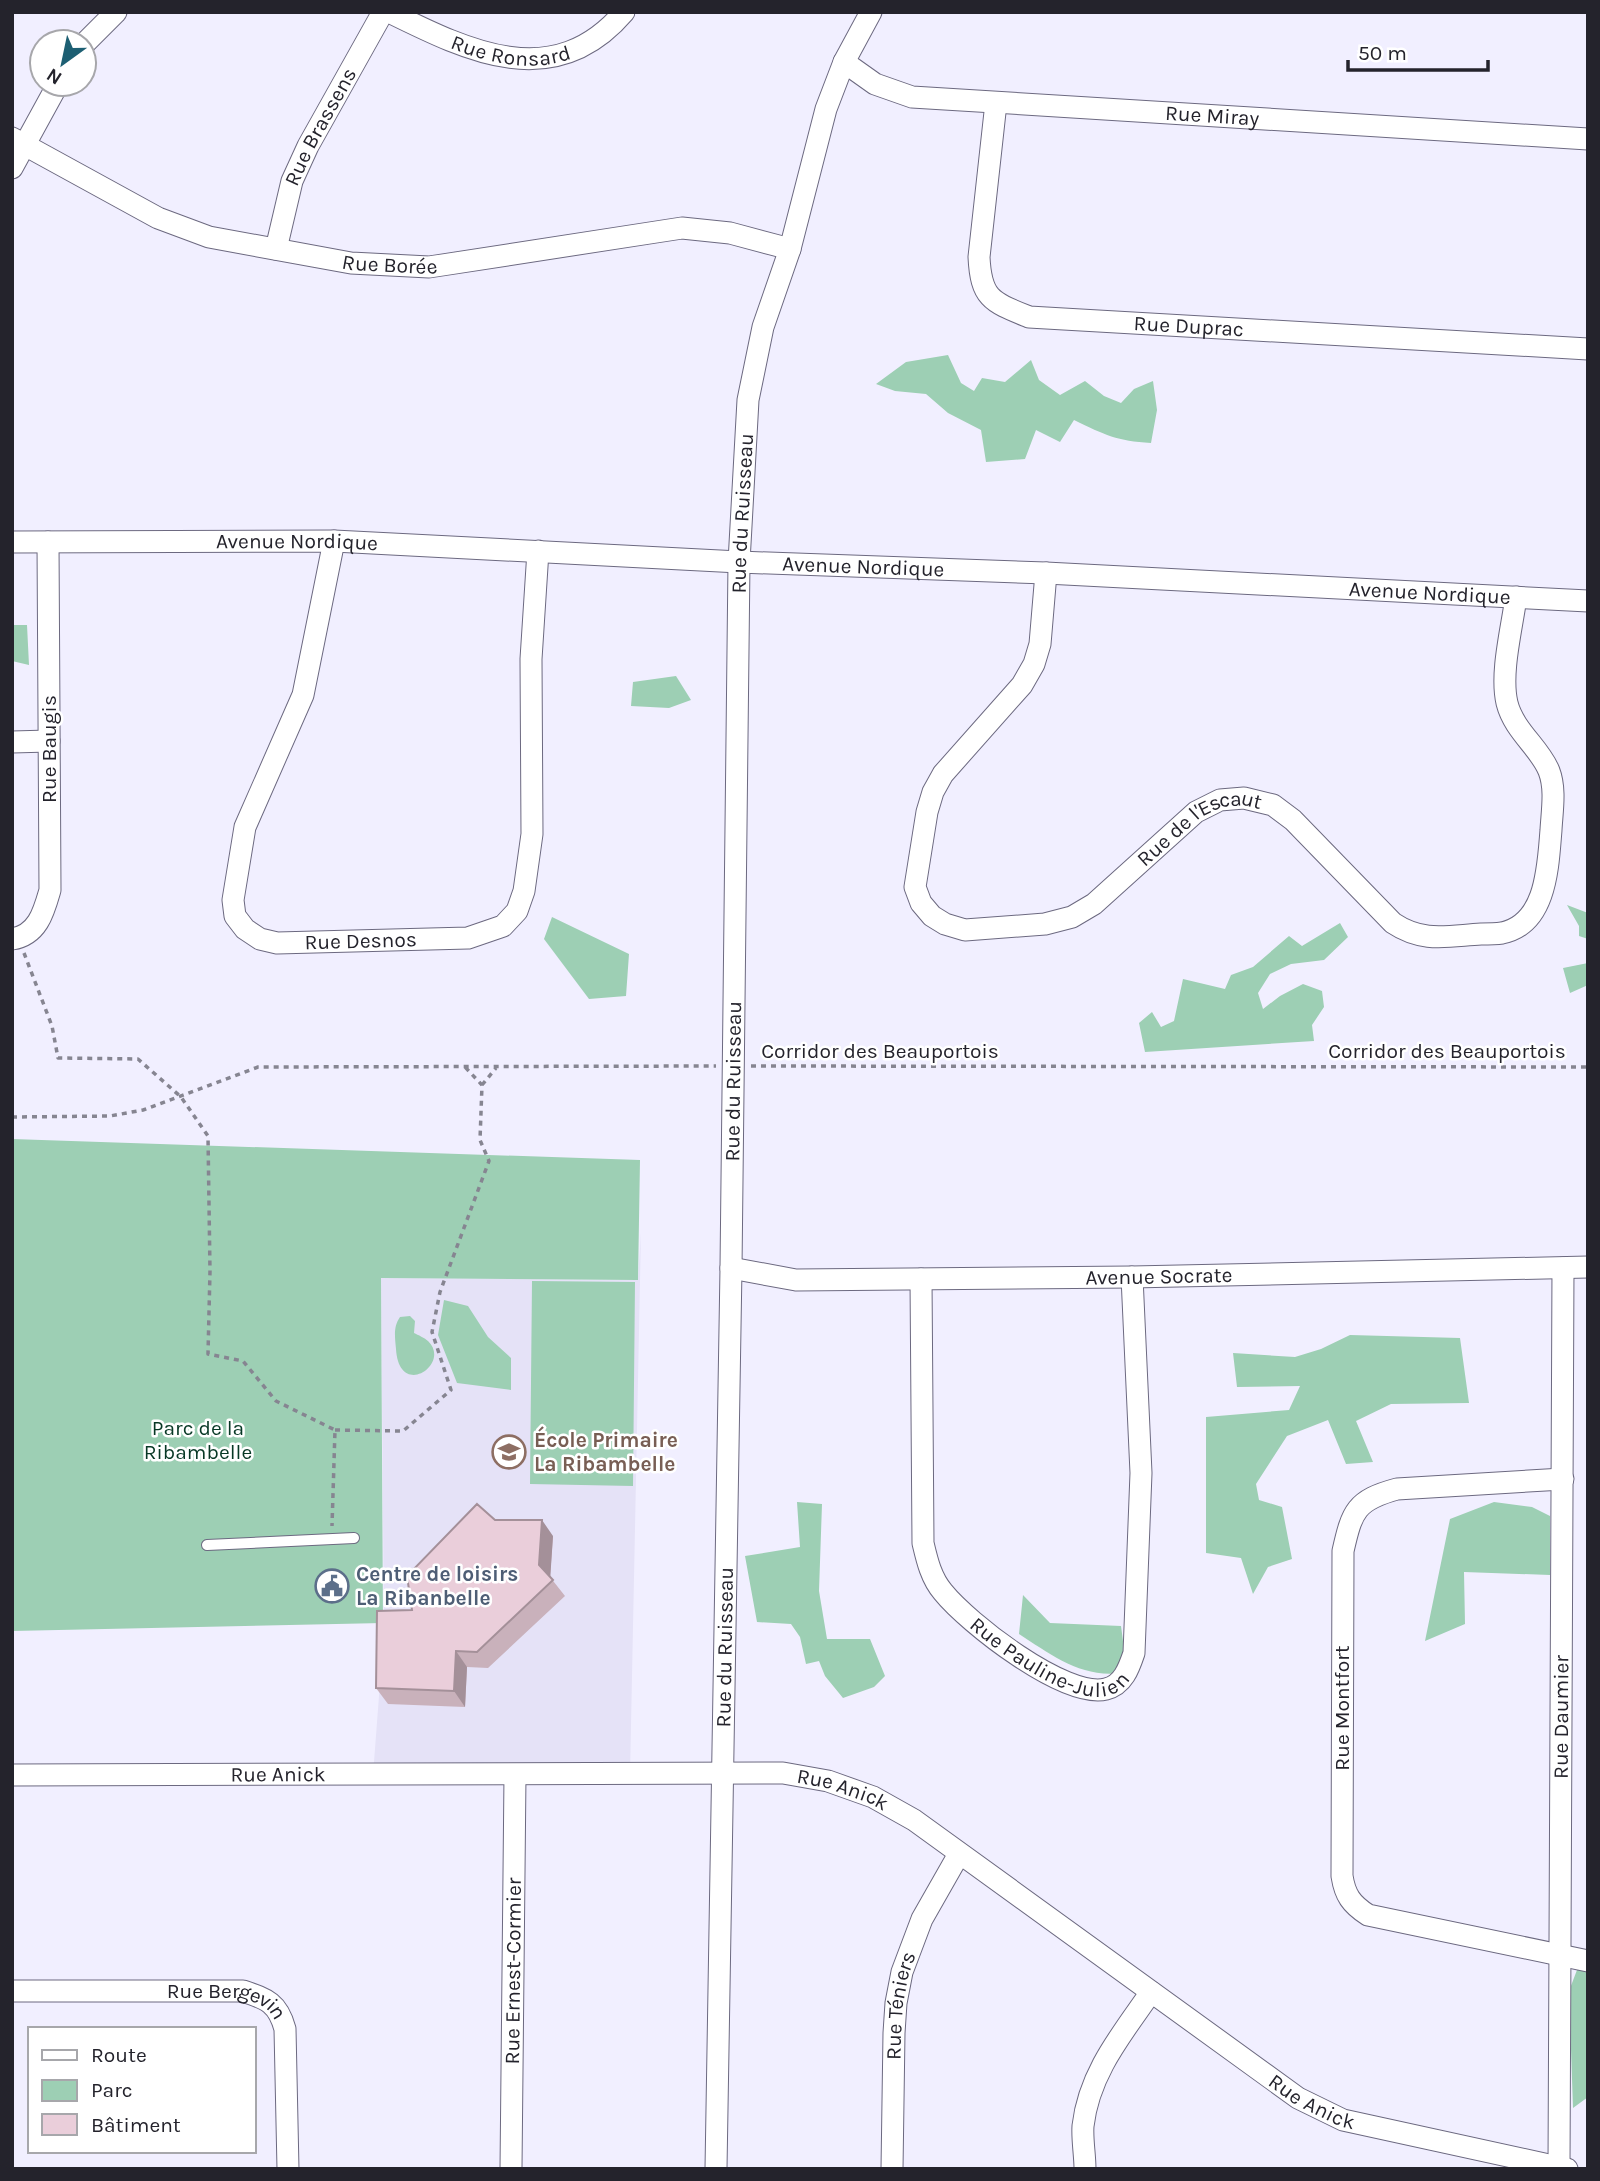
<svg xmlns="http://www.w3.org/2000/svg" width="1600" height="2181" font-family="Karla,sans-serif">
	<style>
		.built { fill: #e5e2f7 }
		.green { fill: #9dcfb4 }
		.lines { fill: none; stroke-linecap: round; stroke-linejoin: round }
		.service-casing { stroke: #6c6980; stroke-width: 12 }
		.minor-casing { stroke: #6c6980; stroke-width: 23 }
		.path { stroke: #868591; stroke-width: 3.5; stroke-dasharray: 5 5; stroke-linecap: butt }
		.service { stroke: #fff; stroke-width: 10 }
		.minor { stroke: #fff; stroke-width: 21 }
		.wall { fill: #c9b1bb }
		.shaded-wall { fill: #a49099 }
		.building { fill: #eaceda; stroke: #a49099; stroke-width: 2 }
		.labels { text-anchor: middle; stroke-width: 5; stroke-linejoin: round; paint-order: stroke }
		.street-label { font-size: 21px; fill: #24232c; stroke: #fff }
		.park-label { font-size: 21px; fill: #073825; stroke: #fff }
		.education-label { font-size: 21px; font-weight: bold; fill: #785e54; stroke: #fff; text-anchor: start }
		.service-label { font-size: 21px; font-weight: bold; fill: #4e5e75; stroke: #fff; text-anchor: start }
	</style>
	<rect width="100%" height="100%" fill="#f1efff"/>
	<path class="built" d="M641 1232 630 1775H373L384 1630 381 1278 638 1280Z"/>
	<path class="green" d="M948 355 961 383 974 391 982 378 1005 382 1031 360 1039 380 1060 395 1085 381 1104 396 1121 403 1134 389 1153 381 1157 410 1151 443C1117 441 1105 435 1074 420L1060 442 1036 430 1025 459 986 462 981 430 948 413 926 394 895 391 876 384 906 362Z
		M12 625H27L29 665 12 661Z
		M676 676 691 700 669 708 631 706 633 682Z
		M1567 905 1588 913V939L1579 936V926Z
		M552 917 629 954 626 996 589 999 544 939Z
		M1340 923 1348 937 1324 960 1291 964 1270 974 1258 993 1263 1009 1280 996 1303 984 1322 991 1324 1007 1312 1025 1314 1041 1145 1052 1139 1023 1152 1012 1161 1027 1174 1021 1183 979 1225 989 1231 975 1253 967 1289 936 1302 946Z
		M1588 963V985L1570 993 1563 968Z
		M12 1139 640 1160 638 1280 381 1278 383 1623 12 1631Z
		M532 1281 635 1282 633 1486 530 1484Z
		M444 1300 468 1306 488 1337 511 1358V1390L457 1383 438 1335Z
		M410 1316 415 1321 414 1333C418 1335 425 1338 428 1341 452 1364 399 1400 396 1349 395 1337 393 1327 400 1317Z
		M1350 1335 1460 1338 1469 1403 1391 1404 1356 1421 1373 1462 1346 1464 1328 1420 1287 1436 1256 1484 1259 1500 1282 1507 1292 1559 1268 1567 1253 1594 1241 1558 1206 1553V1417L1289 1410 1300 1386 1237 1387 1233 1353 1295 1357 1321 1349Z
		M797 1502 822 1504 819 1591 827 1639H870L885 1676 874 1687 843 1698 825 1676 819 1661 806 1664 800 1637 791 1624 757 1622 745 1556 800 1547Z
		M1494 1502 1532 1507 1550 1516V1575L1464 1572 1465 1624 1425 1641 1450 1519Z
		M1023 1595 1050 1623 1121 1626 1125 1656 1120 1673C1081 1678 1050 1654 1019 1634Z
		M1588 1962V2097L1573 2108 1569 1991 1577 1970Z"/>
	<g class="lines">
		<defs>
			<path id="service" d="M207 1545 354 1538"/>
			<g id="minor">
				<path id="s1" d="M389 12C468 51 554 94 624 12"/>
				<path d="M84 44 116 12"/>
				<path id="s2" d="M844 62 875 84 912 97 1588 139"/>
				<path id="s3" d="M996 103 979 257C981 299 992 302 1029 317L1588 349"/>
				<path id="s4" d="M12 138 158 218 209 237 351 263 429 267 682 228 730 233 790 249"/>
				<path d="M12 168 58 84"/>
				<path id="s5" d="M276 249 292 181 308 146 383 12"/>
				<path id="s6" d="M334 541 303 695 245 827 233 900 235 916 245 929 260 939 277 943 468 938 503 926 517 911 524 891 532 834 531 659 538 551"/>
				<path id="s7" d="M12 542 334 541 739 562 1046 573 1588 601"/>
				<path id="s8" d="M1046 573 1040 644 1034 664 1022 685 943 774 933 792 927 812 915 887 921 903 932 916 945 924 965 930 1045 924 1072 917 1094 904 1196 812 1220 800 1244 798 1273 805 1293 820 1393 923C1423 943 1447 936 1481 934 1488 934 1495 934 1502 933 1547 924 1548 865 1551 830 1552 811 1556 789 1549 771 1540 748 1514 731 1507 703 1500 673 1512 628 1516 597"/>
				<path d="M12 742 49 741"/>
				<path d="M12 939C38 935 44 911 50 890L48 542"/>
				<path id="s9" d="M731 1268 796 1280 1132 1277 1588 1267"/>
				<path id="s10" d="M921 1279 923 1543C927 1560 931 1578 943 1592 968 1623 1065 1699 1106 1689 1123 1685 1129 1668 1134 1653L1141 1473 1132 1277"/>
				<path d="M1563 1479 1397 1489C1356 1500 1352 1511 1343 1551L1342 1876C1345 1895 1351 1904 1368 1915L1588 1961"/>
				<path id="s11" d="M12 1775 783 1773 828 1781 873 1797 914 1820 1298 2098 1343 2120 1567 2169"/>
				<path id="s12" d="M12 1991H243C267 1999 278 2003 285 2029L288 2169"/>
				<path id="s13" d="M1559 2167 1563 1268"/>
				<path id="s14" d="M511 2169 515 1775"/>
				<path id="s15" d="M716 2169 731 1268 739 562 748 400 763 327 790 249 826 109 844 62 871 12"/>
				<path id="s16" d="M892 2169 894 2033 896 2003 902 1972 922 1919 959 1854"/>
				<path d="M1085 2169C1085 2155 1082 2139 1083 2126 1089 2073 1122 2034 1151 1992"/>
			</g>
		</defs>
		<use href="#service" class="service-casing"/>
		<use href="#minor" class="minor-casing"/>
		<path class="path" d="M24 953 52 1026 58 1058 138 1059 181 1097 208 1136 210 1271 208 1354 243 1361 276 1401 335 1430 332 1526
			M751 1066 1588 1067
			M482 1085 496 1068
			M12 1117 110 1116 143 1110 258 1067 716 1066
			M335 1430 403 1431 451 1390 432 1332 440 1292 489 1161 480 1140 482 1085 465 1067"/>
		<use href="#service" class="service"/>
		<use href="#minor" class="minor"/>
	</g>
	<path class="wall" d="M553 1536 550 1577 565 1596 488 1668 467 1667 465 1707 388 1704 376 1688 412 1610Z"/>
	<path class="shaded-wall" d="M542 1520 553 1536 550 1581 539 1565Z
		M456 1651 467 1667 465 1707 454 1691Z"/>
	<path class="building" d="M477 1504 495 1520H542L539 1565 553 1580 477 1652 456 1651 454 1691 376 1688 377 1611 412 1610 407 1576Z"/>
	<defs>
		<symbol id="school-ring" viewBox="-11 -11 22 22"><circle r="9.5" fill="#fff" stroke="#8d6e63" stroke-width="1.5"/><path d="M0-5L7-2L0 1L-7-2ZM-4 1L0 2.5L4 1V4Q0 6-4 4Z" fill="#8d6e63"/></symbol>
		<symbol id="civic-ring" viewBox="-11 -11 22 22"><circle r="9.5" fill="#fff" stroke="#5c6f8a" stroke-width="1.5"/><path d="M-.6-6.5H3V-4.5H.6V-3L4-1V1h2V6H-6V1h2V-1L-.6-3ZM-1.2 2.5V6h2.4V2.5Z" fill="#5c6f8a"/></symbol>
	</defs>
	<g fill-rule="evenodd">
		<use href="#school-ring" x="490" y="1433" width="38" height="38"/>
		<use href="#civic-ring" x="313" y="1567" width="38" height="38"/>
	</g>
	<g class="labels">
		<g class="street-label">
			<text dy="7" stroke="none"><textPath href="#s1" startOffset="130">Rue Ronsard</textPath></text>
			<text dy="7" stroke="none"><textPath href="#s2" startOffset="378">Rue Miray</textPath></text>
			<text dy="7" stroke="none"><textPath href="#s5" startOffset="131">Rue Brassens</textPath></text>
			<text dy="7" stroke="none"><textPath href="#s4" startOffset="404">Rue Borée</textPath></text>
			<text dy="7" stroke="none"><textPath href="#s3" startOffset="401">Rue Duprac</textPath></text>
			<text dy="7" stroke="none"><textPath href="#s15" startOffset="1656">Rue du Ruisseau</textPath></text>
			<text dy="7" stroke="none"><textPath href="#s7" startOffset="285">Avenue Nordique</textPath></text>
			<text dy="7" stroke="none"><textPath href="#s7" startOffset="852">Avenue Nordique</textPath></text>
			<text dy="7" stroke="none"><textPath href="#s7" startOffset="1419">Avenue Nordique</textPath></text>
			<text transform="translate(49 749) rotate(-90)" y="7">Rue Baugis</text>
			<text dy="7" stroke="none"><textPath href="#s8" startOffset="691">Rue de l'Escaut</textPath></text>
			<text dy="7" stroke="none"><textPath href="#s6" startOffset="527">Rue Desnos</textPath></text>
			<text x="880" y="1058">Corridor des Beauportois</text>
			<text x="1447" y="1058">Corridor des Beauportois</text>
			<text dy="7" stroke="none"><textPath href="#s15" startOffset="1088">Rue du Ruisseau</textPath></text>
			<text dy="7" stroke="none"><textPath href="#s9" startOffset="429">Avenue Socrate</textPath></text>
			<text dy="7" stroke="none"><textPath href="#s10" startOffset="448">Rue Pauline-Julien</textPath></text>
			<text dy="7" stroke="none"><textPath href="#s15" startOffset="522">Rue du Ruisseau</textPath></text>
			<text transform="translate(1342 1708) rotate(-90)" y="7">Rue Montfort</text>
			<text dy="7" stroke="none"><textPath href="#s13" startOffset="450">Rue Daumier</textPath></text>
			<text dy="7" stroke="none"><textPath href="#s11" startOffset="266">Rue Anick</textPath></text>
			<text dy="7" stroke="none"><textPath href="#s11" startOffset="833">Rue Anick</textPath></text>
			<text dy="7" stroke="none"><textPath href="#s14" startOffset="198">Rue Ernest-Cormier</textPath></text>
			<text dy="7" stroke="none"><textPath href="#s16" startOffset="164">Rue Téniers</textPath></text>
			<text dy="7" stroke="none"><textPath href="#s12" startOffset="217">Rue Bergevin</textPath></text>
			<text dy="7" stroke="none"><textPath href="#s11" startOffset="1400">Rue Anick</textPath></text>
		</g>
		<g class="park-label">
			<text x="198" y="1435">Parc de la<tspan x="198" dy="24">Ribambelle</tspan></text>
		</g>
		<g class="education-label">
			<text x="534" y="1447">École Primaire<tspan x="534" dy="24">La Ribambelle</tspan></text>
		</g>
		<g class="service-label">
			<text x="356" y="1581">Centre de loisirs<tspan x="356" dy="24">La Ribanbelle</tspan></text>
		</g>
	</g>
	<rect width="1600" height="2181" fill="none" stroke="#24232c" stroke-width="28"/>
	<rect x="28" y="2027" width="228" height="126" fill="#ffffff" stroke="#a7a7ab" stroke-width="2"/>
	<rect x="42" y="2050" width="35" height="10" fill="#ffffff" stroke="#a7a7ab" stroke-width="2"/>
	<text x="91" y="2062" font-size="21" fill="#24232c">Route</text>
	<rect x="42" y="2080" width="35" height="21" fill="#9dcfb4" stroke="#a7a7ab" stroke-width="2"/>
	<text x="91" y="2097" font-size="21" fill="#24232c">Parc</text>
	<rect x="42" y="2114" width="35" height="21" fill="#eaceda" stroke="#a7a7ab" stroke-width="2"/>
	<text x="91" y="2132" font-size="21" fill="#24232c">Bâtiment</text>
	<g transform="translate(63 63) rotate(213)"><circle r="33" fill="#ffffff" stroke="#a7a7ab" stroke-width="2"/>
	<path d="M0-5L12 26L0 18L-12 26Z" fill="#1d5f73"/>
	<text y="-10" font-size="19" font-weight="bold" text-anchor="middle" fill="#24232c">N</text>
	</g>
	<path d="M1348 60v10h140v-10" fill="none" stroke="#24232c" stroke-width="3.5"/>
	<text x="1358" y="60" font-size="21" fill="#24232c" stroke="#ffffff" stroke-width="5" paint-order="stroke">50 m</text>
</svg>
